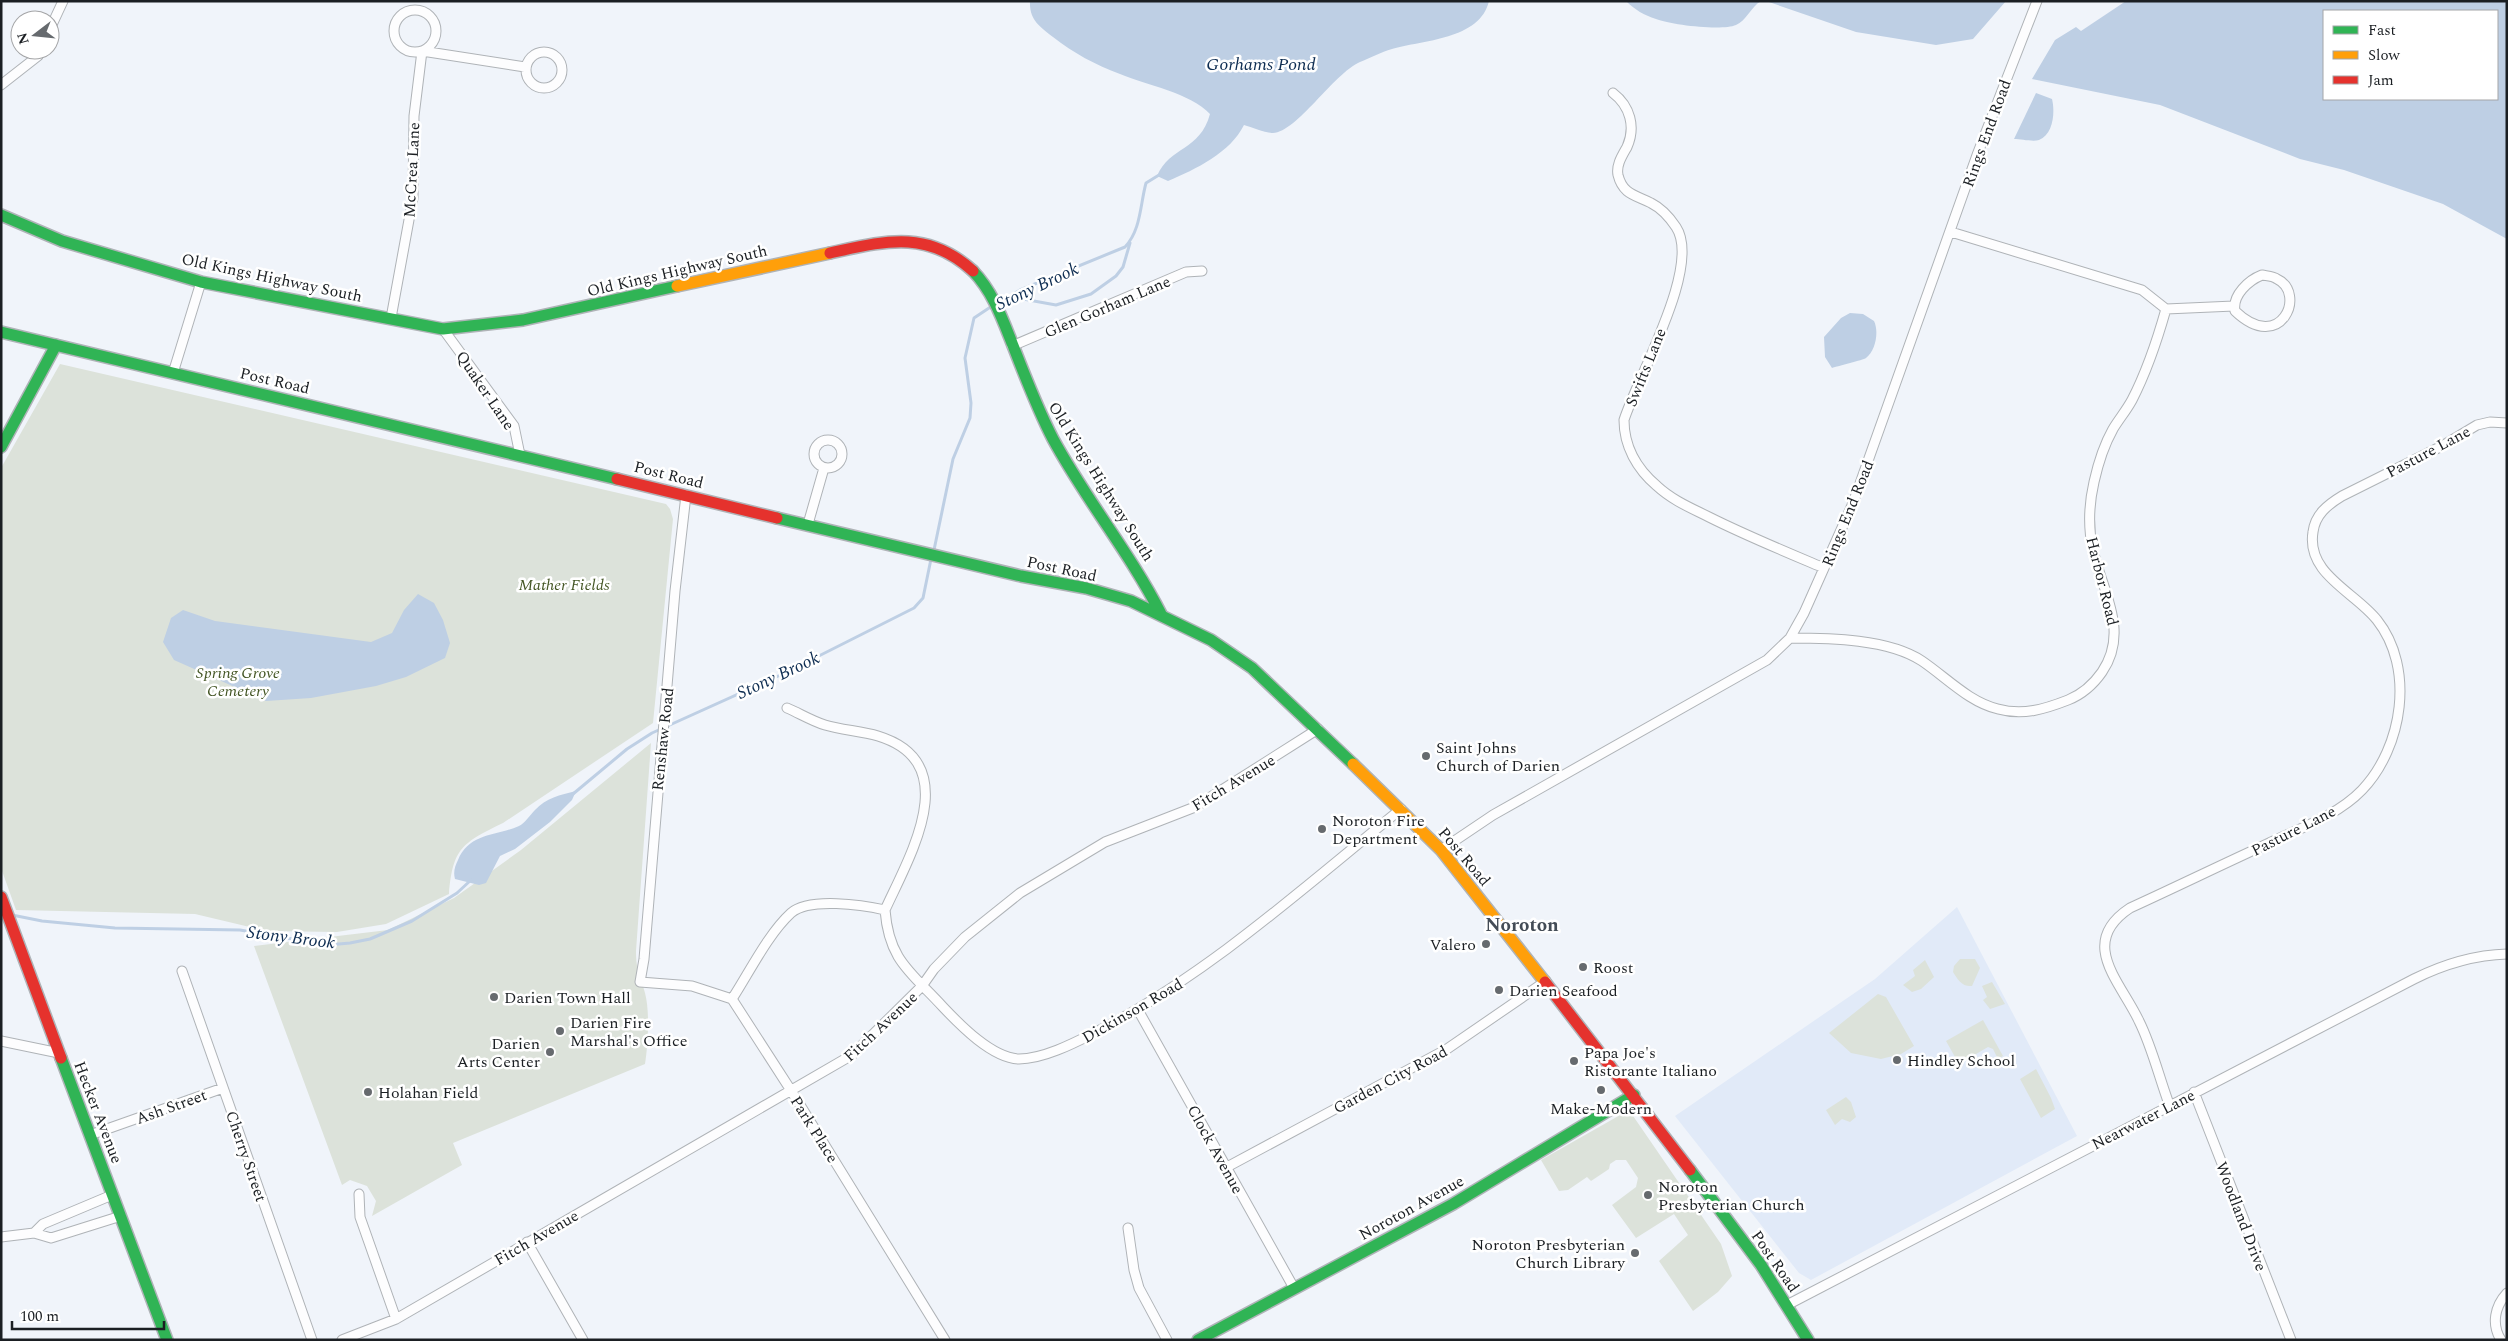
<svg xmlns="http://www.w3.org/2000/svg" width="2508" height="1341" font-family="Spectral,serif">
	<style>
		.built { fill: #e1eaf8 }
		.green { fill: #dce2da }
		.water { fill: #becfe4; fill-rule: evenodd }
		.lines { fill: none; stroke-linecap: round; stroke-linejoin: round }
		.stream { stroke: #becfe4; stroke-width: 3 }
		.street-casing { stroke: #afb3b7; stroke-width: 11 }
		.fast-casing { stroke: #afb3b7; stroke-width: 14 }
		.slow-casing { stroke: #afb3b7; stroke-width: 14 }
		.jam-casing { stroke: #afb3b7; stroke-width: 14 }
		.street { stroke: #fdfdfe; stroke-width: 9 }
		.fast { stroke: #30b455; stroke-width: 11 }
		.slow { stroke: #ff9f0a; stroke-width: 11 }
		.jam { stroke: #e5322d; stroke-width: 11 }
		.poi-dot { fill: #666a6e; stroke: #fff; stroke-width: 2 }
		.labels { text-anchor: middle; stroke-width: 5; stroke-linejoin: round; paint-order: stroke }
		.street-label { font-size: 16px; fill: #1b1f23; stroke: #fff }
		.park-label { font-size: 16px; font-style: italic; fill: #445625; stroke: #fff }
		.poi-label { font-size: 16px; fill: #1b1f23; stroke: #fff; text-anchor: start }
		.water-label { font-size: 18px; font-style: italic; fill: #0d2c51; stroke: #fff }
		.quarter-label { font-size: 19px; font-weight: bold; fill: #444c56; stroke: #fff }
	</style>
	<rect width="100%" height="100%" fill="#f0f4fa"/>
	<path class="built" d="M1957 907 2077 1136 1811 1280 1799 1273 1675 1116 1875 979Z"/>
	<path class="green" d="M60 364 666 504 670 509 673 519 653 723 503 823C462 843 453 848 449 894L386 924 337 932 266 931 195 914 16 910 1 868V468Z
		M651 743 636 951C636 971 640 974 645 993 650 1011 648 1045 645 1064L453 1143 462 1165 372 1216 376 1201 367 1186 350 1180 342 1185 254 946 388 930 454 898 521 850Z
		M1960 959H1975L1980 968 1972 986C1962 987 1958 980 1953 972L1954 966Z
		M1925 960 1934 977 1921 989 1912 992 1903 985 1915 976 1913 970Z
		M1992 982 2005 1004 1990 1009 1983 1000 1987 997 1982 986Z
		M1878 994 1886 997 1914 1046 1901 1054 1881 1059 1851 1053 1829 1033Z
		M1983 1020 2003 1056 1998 1059 1993 1049 1988 1047 1959 1064 1946 1041Z
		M2036 1069 2051 1098 2055 1109 2041 1118 2020 1079Z
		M1846 1097 1851 1102 1856 1117 1850 1122 1842 1119 1835 1125 1826 1110Z
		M1629 1110 1721 1244 1732 1276 1718 1292 1693 1311 1659 1261 1688 1235 1674 1214 1636 1238 1612 1205 1636 1187 1638 1178 1626 1160H1616L1610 1164 1609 1169 1591 1181 1587 1177 1568 1190 1559 1191 1541 1160Z"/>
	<path class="water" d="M1030 1H1489C1480 40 1422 40 1392 49 1381 52 1370 58 1360 62 1333 74 1297 132 1273 133 1264 133 1252 127 1244 125 1230 153 1196 169 1168 181L1157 176C1170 146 1200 151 1210 114 1191 93 1146 85 1120 74 1096 65 1073 53 1053 37 1040 27 1029 20 1030 1Z
		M1626 1H1761C1751 7 1746 21 1736 25 1722 31 1671 25 1656 19 1644 15 1635 10 1626 1Z
		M1766 1H2006L1973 39 1936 45 1856 32Z
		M2126 1H2507V239L2443 204 2344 170 2300 159 2160 105 2032 79 2055 40 2076 27 2081 31ZM2497 11V99H2324V11Z
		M2036 93 2052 99C2055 111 2054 134 2039 140 2033 142 2021 139 2014 139Z
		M1850 313 1863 314 1874 321C1879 331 1876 350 1866 358 1863 360 1838 366 1832 368L1825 357 1824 337 1841 318Z
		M418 594 434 603 443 620 450 643 445 658 406 677 376 686 311 698 266 701 174 660 163 642 171 618 183 610 215 621 371 642 392 633 404 610Z
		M576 791 572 800 550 822 515 849 500 856 486 883 479 885 455 879C453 872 455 866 458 860 469 833 496 836 519 826 525 823 530 815 535 810 546 798 560 795 576 791Z"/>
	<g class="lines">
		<path class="stream" d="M1012 297 1056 305 1091 294 1116 276 1123 267 1130 243
			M1000 302 1020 290 1125 247C1141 230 1140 205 1146 183L1159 175
			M934 550 953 459 970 418 971 403 965 358 974 318 992 306
			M573 794 627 749 652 733 787 672 914 608 923 598 931 559
			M12 915 42 921 115 928 240 930 328 945 350 943 370 939 412 921 457 893 471 880"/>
		<defs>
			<path id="street" d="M394 31a21 21 0 1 1 42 0a21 21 0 1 1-42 0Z
				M50 29 63 1
				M526 70a18 18 0 1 1 36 0a18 18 0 1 1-36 0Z
				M1 85 38 56 41 50
				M1613 93C1630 106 1636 127 1627 147 1622 156 1616 165 1618 175 1623 195 1636 195 1651 203 1661 208 1670 218 1676 227 1702 266 1638 376 1624 420 1624 446 1637 469 1657 486 1672 500 1691 508 1709 517 1747 536 1786 552 1824 568
				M1951 232 2142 290 2166 309 2234 306
				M2262 275C2267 276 2273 276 2277 279 2307 293 2281 355 2235 311 2232 295 2249 280 2262 275Z
				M391 318 413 198 414 116 422 51 525 67
				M443 329 514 426 520 455
				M1012 346 1186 272 1202 271
				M173 373 201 282
				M814 454a14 14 0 1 1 28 0a14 14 0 1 1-28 0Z
				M686 495 675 591 644 959 640 982 692 986 732 999 792 1092 945 1340
				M808 524 824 468
				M1790 638C1830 638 1889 639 1922 661 1947 678 1969 702 1998 709 2023 716 2045 709 2068 700 2083 694 2093 685 2102 672 2130 631 2102 591 2093 550 2088 528 2089 504 2094 482 2098 464 2104 445 2113 429 2119 419 2126 411 2132 400 2147 371 2157 341 2166 309
				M1441 850 1493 815 1767 660 1790 638 1804 613 1853 503 1977 155 2037 1
				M885 910C889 961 911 972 943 1007 960 1025 992 1058 1019 1059 1045 1059 1078 1041 1100 1030 1211 972 1304 887 1401 809
				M182 971 312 1340
				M732 999C749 973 768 934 791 913 809 897 863 905 885 910 909 857 966 763 878 736 861 731 842 730 825 725 812 721 799 713 787 708
				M1138 1010 1294 1288
				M1 1041 59 1053
				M2194 1092 2291 1340
				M2169 1104C2159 1077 2152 1047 2139 1021 2121 982 2077 943 2130 908 2176 887 2221 865 2267 844 2298 829 2337 816 2362 790 2403 747 2415 668 2377 620 2355 592 2306 574 2313 532 2315 515 2327 505 2342 496L2442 446 2477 425 2490 422 2507 423
				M90 1135 223 1088
				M1227 1167 1447 1049 1546 981
				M359 1194 360 1217 396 1319
				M1128 1228 1134 1270 1139 1288 1167 1340
				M34 1233 51 1238 121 1216
				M1 1237 34 1233 43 1224 112 1195
				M527 1242 583 1340
				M1787 1305 2414 979C2444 964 2473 955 2507 954
				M342 1340 396 1319 852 1055 922 986 934 969 965 937 1020 893 1105 842 1195 807 1318 729
				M2501 1340C2491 1324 2495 1306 2507 1293"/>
			<path id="fast" d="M1 215 62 241 201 282 443 329 523 320 677 286
				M973 271C994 293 1003 321 1014 348 1026 379 1038 410 1053 439 1086 500 1130 553 1161 614
				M1 332 617 479
				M1 447 56 345
				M777 518 1021 576 1086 588 1131 601 1211 640 1252 668 1353 764
				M61 1058 167 1340
				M1690 1170 1761 1265 1808 1340
				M1198 1340 1453 1204 1634 1095"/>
			<path id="slow" d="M677 286 830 253
				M1353 764 1441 850 1545 982"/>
			<path id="jam" d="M830 253C885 241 927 229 973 271
				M617 479 777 518
				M1 897 61 1058
				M1545 982 1690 1170"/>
		</defs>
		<use href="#street" class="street-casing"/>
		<use href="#fast" class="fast-casing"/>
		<use href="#slow" class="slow-casing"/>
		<use href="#jam" class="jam-casing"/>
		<use href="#street" class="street"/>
		<use href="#fast" class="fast"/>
		<use href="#slow" class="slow"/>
		<use href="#jam" class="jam"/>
	</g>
	<g class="poi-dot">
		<circle cx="1426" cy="756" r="5"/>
		<circle cx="1322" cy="829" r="5"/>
		<circle cx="1486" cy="944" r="5"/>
		<circle cx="1583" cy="967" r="5"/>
		<circle cx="1499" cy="990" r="5"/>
		<circle cx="494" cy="997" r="5"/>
		<circle cx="560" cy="1031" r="5"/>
		<circle cx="550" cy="1052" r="5"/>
		<circle cx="1897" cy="1060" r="5"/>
		<circle cx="1574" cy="1061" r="5"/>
		<circle cx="1601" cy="1090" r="5"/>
		<circle cx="368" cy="1092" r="5"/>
		<circle cx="1648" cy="1195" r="5"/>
		<circle cx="1635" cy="1253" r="5"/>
	</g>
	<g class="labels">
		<g class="street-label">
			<text transform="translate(1986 133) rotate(-70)" y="6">Rings End Road</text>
			<text transform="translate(411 170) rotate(-87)" y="6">McCrea Lane</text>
			<text transform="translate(677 270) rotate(-13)" y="6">Old Kings Highway South</text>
			<text transform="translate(272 277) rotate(12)" y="6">Old Kings Highway South</text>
			<text transform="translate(1107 306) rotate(-23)" y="6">Glen Gorham Lane</text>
			<text transform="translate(1645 367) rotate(-68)" y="6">Swifts Lane</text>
			<text transform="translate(275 380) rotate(13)" y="6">Post Road</text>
			<text transform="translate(486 390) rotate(56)" y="6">Quaker Lane</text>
			<text transform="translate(2428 451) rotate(-28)" y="6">Pasture Lane</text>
			<text transform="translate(669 474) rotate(14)" y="6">Post Road</text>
			<text transform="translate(1102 481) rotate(58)" y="6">Old Kings Highway South</text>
			<text transform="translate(1847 513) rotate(-68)" y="6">Rings End Road</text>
			<text transform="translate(1062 568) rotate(12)" y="6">Post Road</text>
			<text transform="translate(2103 581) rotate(76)" y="6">Harbor Road</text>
			<text transform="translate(662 739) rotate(-84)" y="6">Renshaw Road</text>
			<text transform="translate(1233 782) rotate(-31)" y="6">Fitch Avenue</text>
			<text transform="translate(2293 830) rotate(-27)" y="6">Pasture Lane</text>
			<text transform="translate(1465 856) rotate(50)" y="6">Post Road</text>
			<text transform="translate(1132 1010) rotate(-30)" y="6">Dickinson Road</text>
			<text transform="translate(880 1026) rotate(-43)" y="6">Fitch Avenue</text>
			<text transform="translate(1390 1079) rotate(-28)" y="6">Garden City Road</text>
			<text transform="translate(171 1106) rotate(-20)" y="6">Ash Street</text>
			<text transform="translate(99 1112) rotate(69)" y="6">Hecker Avenue</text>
			<text transform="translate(2143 1119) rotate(-27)" y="6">Nearwater Lane</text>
			<text transform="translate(815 1129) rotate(58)" y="6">Park Place</text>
			<text transform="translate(1216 1149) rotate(61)" y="6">Clock Avenue</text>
			<text transform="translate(247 1156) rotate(71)" y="6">Cherry Street</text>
			<text transform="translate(1411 1207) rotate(-29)" y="6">Noroton Avenue</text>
			<text transform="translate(2242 1216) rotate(69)" y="6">Woodland Drive</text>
			<text transform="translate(536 1237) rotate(-30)" y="6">Fitch Avenue</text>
			<text transform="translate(1776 1261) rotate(55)" y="6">Post Road</text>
		</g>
		<g class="park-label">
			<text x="564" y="590">Mather Fields</text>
			<text x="238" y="678">Spring Grove<tspan x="238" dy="18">Cemetery</tspan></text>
		</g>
		<g class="poi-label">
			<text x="1436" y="753">Saint Johns<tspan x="1436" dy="18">Church of Darien</tspan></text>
			<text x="1332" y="826">Noroton Fire<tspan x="1332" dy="18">Department</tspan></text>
			<text x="1476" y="950" text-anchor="end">Valero</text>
			<text x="1593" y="973">Roost</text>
			<text x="1509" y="996">Darien Seafood</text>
			<text x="504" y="1003">Darien Town Hall</text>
			<text x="570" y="1028">Darien Fire<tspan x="570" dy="18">Marshal's Office</tspan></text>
			<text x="540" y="1049" text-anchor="end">Darien<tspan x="540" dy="18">Arts Center</tspan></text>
			<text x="1584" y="1058">Papa Joe's<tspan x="1584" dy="18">Ristorante Italiano</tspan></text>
			<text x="1907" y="1066">Hindley School</text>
			<text x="378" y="1098">Holahan Field</text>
			<text x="1601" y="1114" text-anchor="middle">Make-Modern</text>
			<text x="1658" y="1192">Noroton<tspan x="1658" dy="18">Presbyterian Church</tspan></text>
			<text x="1625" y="1250" text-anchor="end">Noroton Presbyterian<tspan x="1625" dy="18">Church Library</tspan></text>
		</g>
		<g class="water-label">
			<text x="1261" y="70">Gorhams Pond</text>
			<text transform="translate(1037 286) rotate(-25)" y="6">Stony Brook</text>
			<text transform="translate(778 675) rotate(-25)" y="6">Stony Brook</text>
			<text transform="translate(291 937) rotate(7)" y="6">Stony Brook</text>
		</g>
		<g class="quarter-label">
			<text x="1522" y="931">Noroton</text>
		</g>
	</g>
	<rect width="2508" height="1341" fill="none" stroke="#1b1f23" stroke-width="5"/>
	<rect x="2323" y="10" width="175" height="90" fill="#ffffff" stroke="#a4a5a7"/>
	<rect x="2333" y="26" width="25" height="8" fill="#30b455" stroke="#a4a5a7"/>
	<text x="2368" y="35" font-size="15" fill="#1b1f23">Fast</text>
	<rect x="2333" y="51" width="25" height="8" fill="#ff9f0a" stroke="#a4a5a7"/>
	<text x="2368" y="60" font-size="15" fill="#1b1f23">Slow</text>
	<rect x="2333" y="76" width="25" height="8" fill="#e5322d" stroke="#a4a5a7"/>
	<text x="2368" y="85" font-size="15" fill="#1b1f23">Jam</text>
	<g transform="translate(35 35) rotate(254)"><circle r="24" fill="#ffffff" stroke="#a4a5a7"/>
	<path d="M0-4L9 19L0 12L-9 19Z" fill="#666a6e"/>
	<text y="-8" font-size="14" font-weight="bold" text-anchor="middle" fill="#1b1f23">N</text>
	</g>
	<path d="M12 1321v8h152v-8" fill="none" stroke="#1b1f23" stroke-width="2.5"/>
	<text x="20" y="1321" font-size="15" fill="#1b1f23" stroke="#ffffff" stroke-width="4" paint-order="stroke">100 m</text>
</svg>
